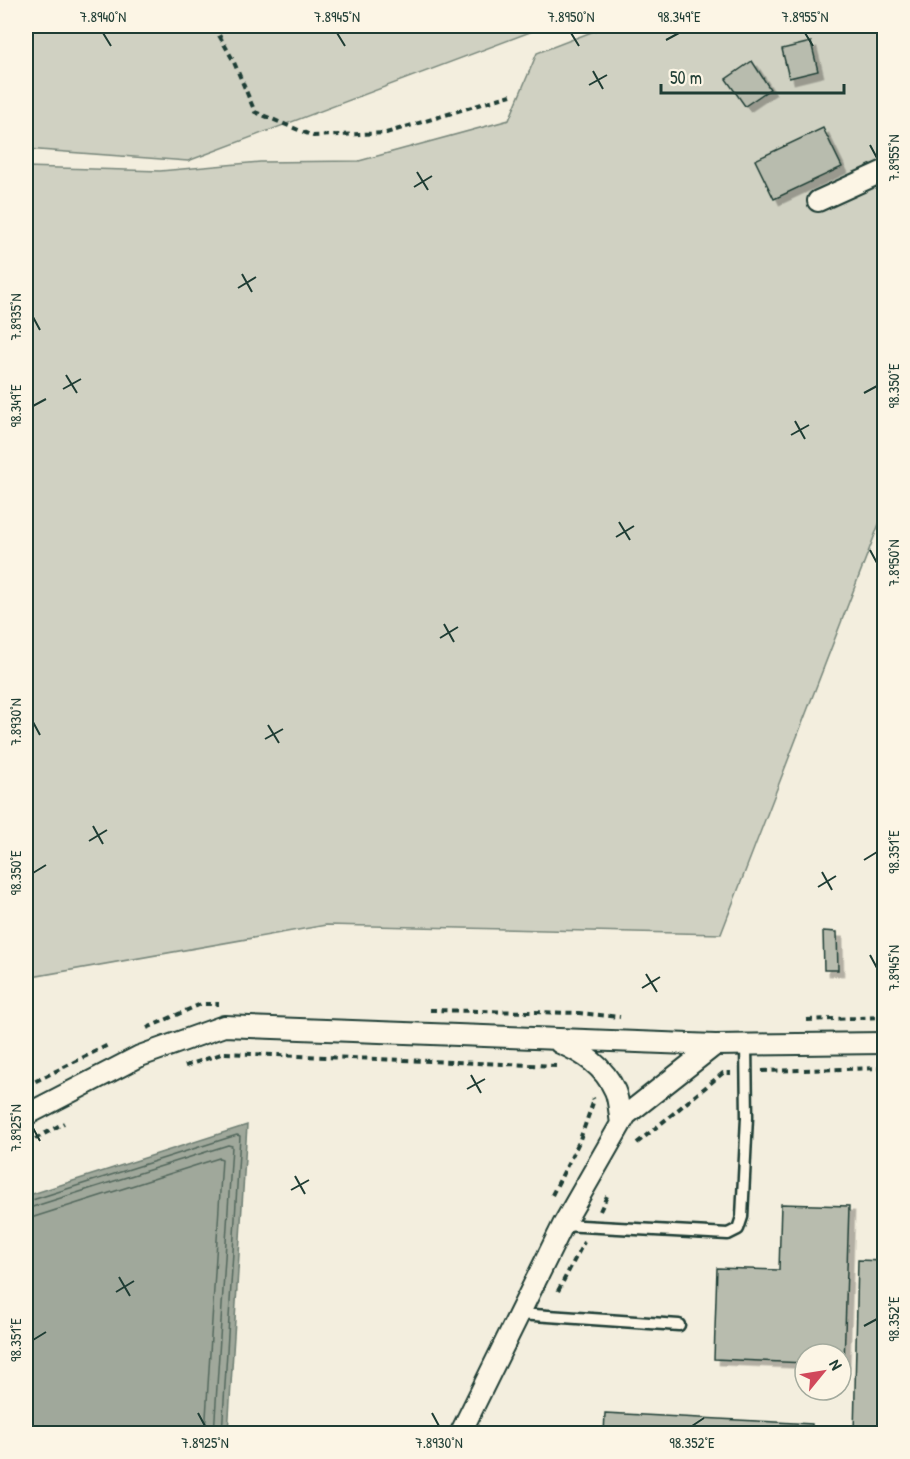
<svg xmlns="http://www.w3.org/2000/svg" width="910" height="1459" font-family="'Patrick Hand',sans-serif">
	<style>
		.green { fill: #d0d1c2; stroke: #78877b; stroke-width: 1.5 }
		.water { fill: #a0a89b; stroke: #6c7d72; stroke-width: 1.5 }
		.lines { fill: none; stroke-linecap: round; stroke-linejoin: round }
		.shore { stroke: #53685d; stroke-width: 1.5 }
		.building { fill: #b8bcae; stroke: #1f3d34; stroke-width: 1.5; filter: url(#shadow) }
		.service-casing { stroke: #1f3d34; stroke-width: 15 }
		.minor-casing { stroke: #1f3d34; stroke-width: 24 }
		.path { stroke: #1f3d34; stroke-width: 4; stroke-dasharray: 6 4.5; stroke-linecap: butt }
		.service { stroke: #fcf5e5; stroke-width: 10 }
		.minor { stroke: #fcf5e5; stroke-width: 20 }
		.ticks { fill: none; stroke: #1f3d34; stroke-width: 2 }
		.neatline { fill: none; stroke: #1f3d34; stroke-width: 2 }
		.ticks-label { font-size: 15px; text-anchor: middle; fill: #1f3d34 }
	</style>
	<defs>
		<filter id="shadow"><feDropShadow dx="5.5" dy="5.5" stdDeviation="0" flood-color="#0004"/></filter>
	</defs>
	<rect width="100%" height="100%" fill="#f3eede"/>
	<filter id="ink" filterUnits="userSpaceOnUse"><feTurbulence type="fractalNoise" baseFrequency=".0167" numOctaves="2"/><feDisplacementMap in="SourceGraphic" scale="12" xChannelSelector="R" yChannelSelector="G"/><feConvolveMatrix kernelMatrix="1 2 1 2 8 2 1 2 1" color-interpolation-filters="sRGB"/></filter>
	<g filter="url(#ink)">
		<path class="green" d="M26 26H546L188 161 26 149Z
			M607 26H884V511L721 934 326 925 26 978V167L160 171 260 162 359 161 509 120 537 53Z"/>
		<path class="water" d="M247 1125 228 1433H26V1196Z"/>
		<g class="lines">
			<path class="shore" d="M26 1202 237 1135 240 1136 222 1434
				M26 1209 228 1145 232 1146 214 1434
				M26 1218 34 1217 219 1158 222 1159 205 1434"/>
		</g>
		<path class="building" d="M811 42 818 71 789 78 782 49Z
			M752 61 770 89 745 106 726 79Z
			M823 128 842 167 774 199 755 160Z
			M823 931 837 932 838 970H824Z
			M781 1204 849 1206 844 1364H841V1354H805V1363L714 1359 717 1268 779 1270Z
			M858 1260 884 1261V1434H854Z
			M605 1413 812 1424V1434H604Z"/>
		<g class="lines">
			<defs>
				<path id="service" d="M563 1225 728 1234 738 1229 742 1217 747 1117 746 1044
					M519 1314 679 1325"/>
				<path id="minor" d="M818 201 884 171
					M560 1043C583 1053 604 1066 615 1091 619 1100 619 1113 621 1123
					M26 1115 140 1056 224 1026 715 1045
					M460 1434 563 1225 626 1115 715 1045 884 1043"/>
			</defs>
			<use href="#service" class="service-casing"/>
			<use href="#minor" class="minor-casing"/>
			<path class="path" d="M214 26 233 60 255 112 313 136 386 133 511 95
				M430 1010 579 1013 620 1017
				M807 1020 884 1017
				M147 1028 201 1004H219
				M185 1066 224 1053 556 1066
				M762 1071 884 1068
				M26 1086 110 1044
				M637 1143 723 1073H731
				M26 1144 64 1123
				M552 1195 579 1142 594 1100 593 1098
				M600 1211 607 1196
				M558 1291 584 1242"/>
			<use href="#service" class="service"/>
			<use href="#minor" class="minor"/>
		</g>
	</g>
	<path class="ticks" d="M103 33 111 46M337 33 345 46M571 33 579 46M805 33 813 46M666 40 679 33M593 71 603 89M589 85 607 75M870 145 877 158M417 172 428 190M414 187 432 176M242 274 252 292M238 288 256 277M33 317 40 330M66 375 77 393M63 389 81 379M864 393 877 386M33 406 46 399M795 421 805 439M791 435 809 425M619 522 630 540M616 537 634 526M870 550 877 563M444 624 454 642M440 638 458 627M33 722 40 735M268 725 279 743M265 739 283 729M93 826 103 844M89 841 107 830M864 860 877 852M822 872 832 890M33 873 46 865M818 887 836 876M870 955 877 968M646 974 657 992M642 988 660 977M471 1075 481 1093M467 1089 485 1079M33 1128 40 1141M295 1176 305 1194M291 1190 309 1180M119 1277 130 1296M116 1292 134 1281M864 1326 877 1319M33 1340 46 1332M198 1413 205 1426M432 1413 439 1426M692 1426 704 1418"/>
	<rect width="910" height="1459" fill="none" stroke="#fcf5e5" stroke-width="66"/>
	<g transform="translate(823 1372) rotate(60)"><circle r="28" fill="#fcf5e5" stroke="#a4ab9e" stroke-width="1.5"/>
	<path d="M0-4.5L10 22L0 15L-10 22Z" fill="#d1495b"/>
	<text y="-9" font-size="16" font-weight="bold" text-anchor="middle" fill="#1f3d34">N</text>
	</g>
	<path d="M661 84v9h183v-9" fill="none" stroke="#1f3d34" stroke-width="3"/>
	<text x="670" y="84" font-size="18" fill="#1f3d34" stroke="#fcf5e5" stroke-width="4.5" paint-order="stroke">50 m</text>
	<rect x="33" y="33" width="844" height="1393" class="neatline"/>
	<g class="ticks-label">
		<text x="103" y="22">7.8940°N</text>
		<text x="337" y="22">7.8945°N</text>
		<text x="571" y="22">7.8950°N</text>
		<text x="679" y="22">98.349°E</text>
		<text x="805" y="22">7.8955°N</text>
		<text transform="translate(894 158) rotate(-90)" y="5">7.8955°N</text>
		<text transform="translate(16 317) rotate(-90)" y="5">7.8935°N</text>
		<text transform="translate(894 386) rotate(-90)" y="5">98.350°E</text>
		<text transform="translate(16 406) rotate(-90)" y="5">98.349°E</text>
		<text transform="translate(894 563) rotate(-90)" y="5">7.8950°N</text>
		<text transform="translate(16 722) rotate(-90)" y="5">7.8930°N</text>
		<text transform="translate(894 852) rotate(-90)" y="5">98.351°E</text>
		<text transform="translate(16 873) rotate(-90)" y="5">98.350°E</text>
		<text transform="translate(894 968) rotate(-90)" y="5">7.8945°N</text>
		<text transform="translate(16 1128) rotate(-90)" y="5">7.8925°N</text>
		<text transform="translate(894 1319) rotate(-90)" y="5">98.352°E</text>
		<text transform="translate(16 1340) rotate(-90)" y="5">98.351°E</text>
		<text x="205" y="1448">7.8925°N</text>
		<text x="439" y="1448">7.8930°N</text>
		<text x="692" y="1448">98.352°E</text>
	</g>
</svg>
